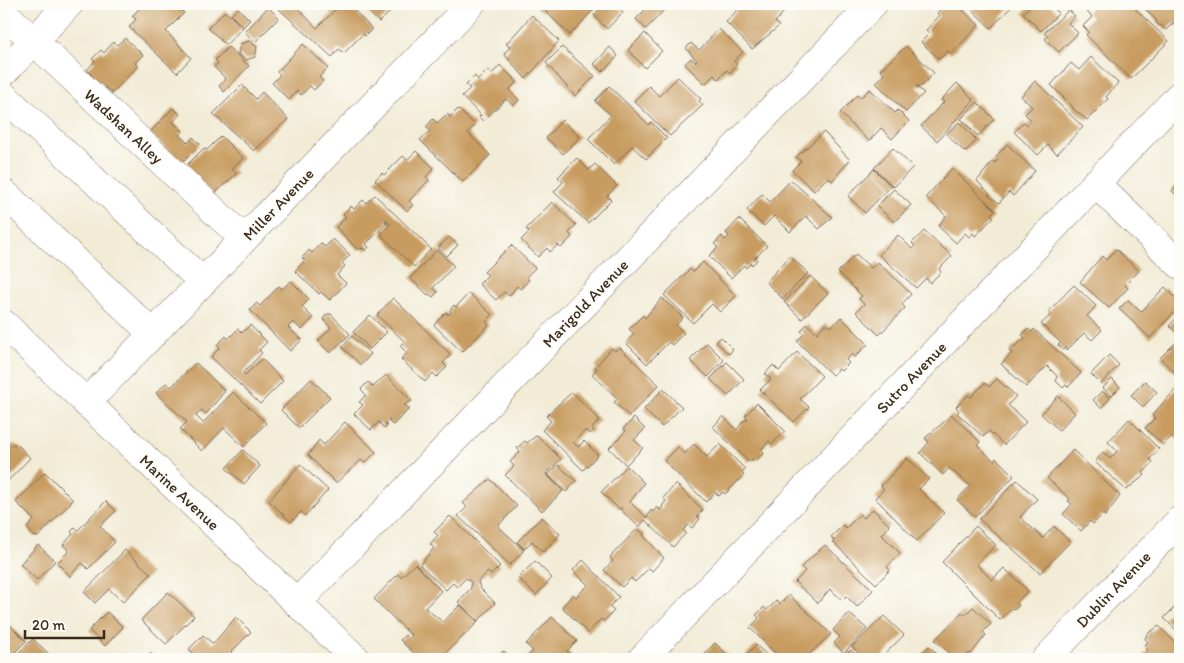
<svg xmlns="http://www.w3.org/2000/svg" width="1184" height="663" font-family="Itim,sans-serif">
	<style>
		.building { fill: #c89c60 }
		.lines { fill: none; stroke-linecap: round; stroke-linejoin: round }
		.minor-casing { stroke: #7b6e5f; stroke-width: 29 }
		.major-casing { stroke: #7b6e5f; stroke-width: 29 }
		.minor { stroke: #fff; stroke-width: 28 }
		.major { stroke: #fff; stroke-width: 28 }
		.labels { text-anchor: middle; stroke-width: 4; stroke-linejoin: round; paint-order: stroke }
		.street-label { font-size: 16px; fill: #3b2a1e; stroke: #fdfcf7 }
	</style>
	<rect width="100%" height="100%" fill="#fdfcf7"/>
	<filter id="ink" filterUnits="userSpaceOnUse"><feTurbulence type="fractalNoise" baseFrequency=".02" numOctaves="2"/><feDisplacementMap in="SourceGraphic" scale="10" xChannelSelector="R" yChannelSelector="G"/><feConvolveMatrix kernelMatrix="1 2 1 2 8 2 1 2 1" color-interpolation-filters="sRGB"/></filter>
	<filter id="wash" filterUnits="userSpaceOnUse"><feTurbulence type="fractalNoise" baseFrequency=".0096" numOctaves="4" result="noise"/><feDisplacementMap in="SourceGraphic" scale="20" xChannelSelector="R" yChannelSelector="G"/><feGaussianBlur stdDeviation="1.12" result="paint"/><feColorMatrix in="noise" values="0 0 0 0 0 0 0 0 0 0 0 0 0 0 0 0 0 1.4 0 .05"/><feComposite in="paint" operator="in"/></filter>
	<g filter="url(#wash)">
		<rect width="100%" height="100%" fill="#f2ecd7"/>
		<g id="blocks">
			<path class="building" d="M144 4H175L184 13 166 31 191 58 177 73 129 27 136 19 132 16Z
				M283 4H294L317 28 341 4H356L352 8 372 29 365 36 363 34 344 53 339 49 332 57 279 9Z
				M320 4H335L328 11Z
				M360 4H399L379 22Z
				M542 4H593L596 7 570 35 544 10 542 12 539 8Z
				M601 4H615L623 12 607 29 594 15 601 8Z
				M651 4H664L667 7 646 29 636 19Z
				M743 4H775L784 12 775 22 779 26 752 49 726 22Z
				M946 4H956L979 25 951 54 948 51 939 59 921 42 930 33 926 30 940 15 937 13Z
				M966 4H1009L1012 6 991 28Z
				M1033 4H1049L1059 13 1041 31 1023 13Z
				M1095 4 1103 6 1106 4H1130L1169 41 1131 79 1086 35 1089 32 1083 26 1092 17 1087 12Z
				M1148 4H1180V22L1176 26 1173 23 1166 30 1161 25 1160 26 1156 22 1157 21 1144 8Z
				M268 7 279 18 255 42 245 32Z
				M238 8 250 20 243 27 231 15Z
				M1069 10 1075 16 1068 23 1078 33 1059 52 1045 39 1048 36 1044 33Z
				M225 11 243 27 226 45 208 28Z
				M532 15 559 41 526 79 504 54 510 47 506 44Z
				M719 29 743 52 734 61 737 64 730 73 727 70 718 79 714 75 705 84 685 64 691 58 695 62 697 61 686 48 691 43 699 50Z
				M645 33 662 51 645 68 628 50Z
				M125 38 143 55 135 63 138 66 112 93 105 87 103 89 90 77 92 75 87 70 95 61 92 59 101 50 104 53 113 42 117 45Z
				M249 41 257 47 255 57 246 60 238 54 240 44Z
				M303 44 328 68 319 77 323 81 314 90 310 86 301 95 297 91 289 100 272 83 280 75 277 72Z
				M906 46 934 73 922 86H916L924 93 906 112 876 83 884 74 880 70Z
				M228 47 249 66 224 92 219 86 226 79 214 67 218 63 215 60Z
				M562 47 595 76 575 96 546 63Z
				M610 47 618 56 602 72 594 64Z
				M1091 57 1118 83 1106 97 1108 99 1087 120 1072 108 1073 107 1051 85 1071 63 1079 70Z
				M500 65 517 82 509 90 519 100 514 106 506 99 483 121 479 117 481 115 462 97 470 88 466 85 475 76 478 80 488 70 492 74Z
				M678 77 701 99 699 101 703 105 670 136 634 101 649 86 659 96Z
				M1035 81 1083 127 1057 154 1048 145 1038 155 1014 132 1024 122 1027 125 1031 120 1025 114 1032 107 1021 96Z
				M957 83 974 100 937 141 921 126 944 102 941 100Z
				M242 85 256 99 262 92 288 119 254 151 213 114Z
				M609 86 649 125 651 122 667 138 646 159 632 146 614 165 588 139 611 115 595 101Z
				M870 89 895 113 898 110 909 121 892 139 881 128 869 141 840 113 857 95 860 98Z
				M977 102 994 119 978 136 961 119Z
				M173 108 180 114 173 122 183 131 179 135 188 143 193 137 200 144 181 163 149 133Z
				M458 109 475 125 468 133 490 155 463 182 420 140 430 131 426 127 433 119 437 123 447 114 450 117Z
				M562 120 580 137 563 154 546 138Z
				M959 122 977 140 965 152 946 134Z
				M824 132 850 160 832 181 828 177 814 191 792 170 801 161 796 157Z
				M221 136 243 158 232 169 237 173 213 195 184 168 204 148 207 150Z
				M1007 144 1035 171 1013 196 1009 192 999 203 988 195 990 194 977 181 993 161 995 163 998 159 996 157Z
				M893 148 913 167 894 187 874 168Z
				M416 151 434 168 426 177 429 180 409 201 413 205 407 211 375 180 382 173 384 175 403 156 407 160Z
				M577 158 589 170 595 164 617 186 607 196 611 200 588 223 554 192 563 182 558 177Z
				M952 168 995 210 991 214 994 217 975 236 973 233 969 237 965 233 956 243 938 226 946 216 926 197Z
				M874 169 891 186 865 213 848 196Z
				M791 180 832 217 819 229 806 216 790 232 774 216 764 226 747 210 762 194 770 202Z
				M1180 180V199L1172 191Z
				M894 189 911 205 894 222 877 206Z
				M375 195 431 249 414 267 382 236V232L390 224 385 219 387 223 366 244 369 247 365 251 363 248 358 250 336 227 346 217 343 214 351 206 354 209 363 200 366 203Z
				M552 202 576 225 569 233 572 237 561 248 558 245 550 252 547 248 538 257 521 240 529 232 526 229Z
				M739 219 767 246 755 258 757 260 752 265 751 263 746 268 744 265 731 278 709 256 718 247 714 244 722 236 725 240 729 236 726 233Z
				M924 231 952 256 939 269 941 272 930 283 926 278 916 288 879 255 898 235 912 249 915 246 912 243Z
				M449 237 458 245 447 256 438 248Z
				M333 239 350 255 342 263 345 266 337 275 346 283 330 300 321 292 319 294 295 271 305 260 302 258 309 250 312 253 321 243 325 247Z
				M511 245 535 268 526 277 529 280 520 289 517 286 509 296 504 292 496 300 479 284 488 275 484 272Z
				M1116 249 1139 271 1125 285 1128 288 1109 308 1080 282 1102 256 1106 260Z
				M437 250 454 266 433 288 438 292 433 297 429 294 428 295 410 278Z
				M856 254 871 268 878 262 911 294 902 304 905 308 879 335 856 312 864 304 859 299 862 296 838 272Z
				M790 256 808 273 783 299 766 282Z
				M703 262 736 296 720 312 712 304 693 323 664 295 690 269 693 272Z
				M810 276 828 293 802 319 784 302Z
				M291 281 309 299 302 307 313 318 302 330 293 322 288 327 302 340 290 351 250 310 257 303 260 306 279 286 282 289Z
				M1074 285 1096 306 1087 316 1102 330 1092 340 1084 333 1067 350 1065 347 1063 350 1058 345 1061 343 1041 324 1051 315 1048 312Z
				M1165 287 1180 302V306L1150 338 1119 309 1128 300 1141 312Z
				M469 293 492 315 486 322 489 325 462 352 434 325 446 312 448 315 451 312 450 310 454 305 456 307Z
				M393 298 451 355 443 363 447 367 437 377 433 373 425 382 401 359 407 353 400 346 404 341 377 315Z
				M662 298 683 318 676 325 684 333 672 345 669 342 647 364 626 343 634 334 629 329 643 315 645 318Z
				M327 314H331L350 334 330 353 318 341 331 328 323 319Z
				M1180 314V336L1169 326Z
				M370 315 387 332 370 349 353 332Z
				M841 317 868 344 855 357 852 354 846 360 849 363 841 371 839 369 832 375 797 341 804 334 801 331 807 324 817 333 825 324 831 327Z
				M250 325 267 342 259 350 262 353 243 373 245 375 262 359 283 381 260 404 211 357 220 347 217 345 226 336 228 339 238 329 242 333Z
				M1028 329 1032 332 1034 329 1081 373 1068 387 1066 385 1063 388 1056 381 1057 376 1047 366 1026 387 1001 364 1012 353 1009 351 1025 338 1022 335Z
				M352 336 371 354 361 365 342 347Z
				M721 337 733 349 729 354 716 342Z
				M1176 342 1180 346V377L1160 358Z
				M707 343 724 360 708 377 690 360Z
				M619 347 659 385 629 416 614 402 618 399 592 374 597 369 595 367 612 348 615 351Z
				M797 352 822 376 800 399 809 407 794 422 760 390 771 379 765 374 773 365 779 371Z
				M1109 355 1119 365 1101 384 1091 374Z
				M727 362 744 379 728 396 710 379Z
				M196 363 225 391 206 414 202 410 196 416 203 423 233 392 266 423 244 447 224 428 202 451 180 429 187 422 156 393 166 383 171 387Z
				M386 375 412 401 404 405 410 408 393 425 389 422 390 418 385 424 387 426 384 429 379 422 371 430 354 414 363 405 359 402 366 395 361 389 368 382 373 387Z
				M311 379 330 397 299 428 281 410Z
				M997 379 1016 396 1008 405 1026 422 1004 445 989 431 983 437 957 413 959 411 956 407 968 395 971 397 985 383 989 387Z
				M1112 379 1120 387 1111 396 1103 388Z
				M1145 381 1157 392 1143 407 1131 395Z
				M1180 385V434L1176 438 1173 435 1163 445 1145 428 1155 418 1152 415Z
				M663 389 682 407 662 427 644 409Z
				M1102 391 1110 398 1101 408 1093 400Z
				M572 392 600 420 592 428 594 430 590 434 586 430 573 442 578 447 584 441 598 455 583 470 542 430 551 421 546 416Z
				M1058 396 1075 413 1059 430 1041 414Z
				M757 403 785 431 772 444 769 441 761 450 764 453 755 461 752 459 749 462 713 427 723 416 737 430 743 421 748 419 745 416Z
				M952 415 980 442 977 445 994 461 996 458 1014 476 975 517 957 500 970 486 949 468 943 475 920 453 929 442 925 438Z
				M634 418 645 429 634 440 643 448 626 465 609 448 626 431 623 429Z
				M1129 419 1159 449 1150 459 1153 462 1143 473 1145 475 1126 490 1095 462 1103 452 1110 459 1117 451 1108 442Z
				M345 422 376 452 365 463 361 460 336 483 308 455 319 440 324 445Z
				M537 435 561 459 546 474 563 491 542 511 505 475 514 466 510 462 520 452 517 448 525 441 527 443Z
				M4 439 11 446 13 444 19 446 30 458 4 485Z
				M694 444 707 457 720 444 745 469 741 473 744 475 725 494 723 492 719 496 715 492 706 502 664 461 678 447 684 454Z
				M243 450 260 466 244 484 226 468Z
				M1073 450 1120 496 1105 516 1103 514 1093 524 1090 521 1081 531 1063 514 1072 504 1068 501 1070 499 1047 478Z
				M907 458 929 479 919 489 944 513 917 541 875 498 884 489 881 486Z
				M300 464 328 490 305 516 301 512 291 522 269 501Z
				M558 465 576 481 566 492 548 475Z
				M627 466 644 483 630 502 647 518 651 510 653 512 657 507 660 510 663 507 662 506 666 501 663 498 676 484 703 510 697 516 700 519 692 528 688 525 683 530 686 533 673 547 645 520 639 527 621 510V507L619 509 601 492Z
				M45 472 73 500 38 537 33 536 27 528 34 520 16 502Z
				M490 479 517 506 498 526 524 550 510 565 458 516 467 507 463 503Z
				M1017 480 1037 499 1020 517 1043 538 1054 526 1070 542 1040 573 979 519Z
				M106 501 116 511 100 526 115 542 88 569 82 563 70 576 57 563 69 551 63 545 73 534 71 532 75 527 78 530Z
				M873 509 890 526 881 534 900 553 887 567 890 570 876 584 833 542 834 540 831 537 843 525 846 528 860 514 864 518Z
				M450 516 500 566 491 575 488 572 478 581 480 588 495 603 478 621 458 602 471 588V582L466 578 457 587 453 583 446 590 420 565 434 548 430 544 438 535 434 532Z
				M542 517 560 534 543 552 532 541 524 549 517 542Z
				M976 526 996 545 976 564 992 580 1004 568 1028 591 1016 603 1019 605 1014 610 1012 608 1000 620 942 562Z
				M637 529 645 534 643 535 664 558 652 571 649 568 635 582 631 578 622 587 604 570 613 561 610 557Z
				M38 545 55 561 37 580 20 564Z
				M825 545 873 590 857 607 846 596 842 600 830 589 818 603 795 582 805 571 801 567Z
				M125 550 151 574 123 602 109 589 95 603 84 592Z
				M583 560 619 597 609 607 614 611 604 621 601 619 588 633 562 607 573 594 576 597 588 585 573 570Z
				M535 561 552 578 536 595 518 578Z
				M415 564 441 591 425 608 429 611 443 622 460 605 478 622 439 659H420L400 640 405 635 409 639 412 636 374 599 398 574 401 577Z
				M168 592 194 616 166 644 141 620Z
				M789 595 831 634 804 659H781L750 628 759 618 756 615 764 607 767 610 776 601 780 604Z
				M1180 602V634L1164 618Z
				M973 607 991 624 983 632 986 635 971 654 969 653 963 659H956L935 640 962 612 965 615Z
				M107 612 123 627 105 646 89 630Z
				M849 613 867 629 844 653 834 643 840 637 833 630Z
				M884 616 904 635 880 659H865L852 647Z
				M236 617 251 632 231 652 238 659H199L189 649 203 635 213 644Z
				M552 617 577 641 567 651 571 654 566 659H525L533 651 526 644Z
				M10 625 26 641 8 659 4 655V632Z
				M1159 626 1180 647V659L1140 658 1148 650 1144 646 1148 642 1145 639 1147 634Z
				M33 639 49 654 44 659H12Z
				M715 643 732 659H699Z
				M756 645 771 659H742Z
				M929 646 942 659H917Z
				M851 650 861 659H843Z
				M504 651 512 659H496Z
				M150 653 157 659H144Z
				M450 653 456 659H444Z"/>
		</g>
	</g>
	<g filter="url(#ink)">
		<use href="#blocks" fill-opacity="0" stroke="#7b6e5f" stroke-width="1"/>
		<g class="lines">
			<defs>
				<path id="minor" d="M4 13 244 239
					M4 72 69 4
					M4 96 203 282
					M1095 183 1180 265
					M4 193 153 334
					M86 403 471 4
					M297 603 873 4
					M642 659 1180 95
					M1046 659 1180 520"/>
				<path id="major" d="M4 324 356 659"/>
			</defs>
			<use href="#minor" class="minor-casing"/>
			<use href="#major" class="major-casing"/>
			<use href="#minor" class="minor"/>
			<use href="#major" class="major"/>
		</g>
	</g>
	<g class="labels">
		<g class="street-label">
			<text transform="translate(124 126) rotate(43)" y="6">Wadshan Alley</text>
			<text transform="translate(278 204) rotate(-46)" y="6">Miller Avenue</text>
			<text transform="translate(585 303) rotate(-46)" y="6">Marigold Avenue</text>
			<text transform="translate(911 377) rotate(-46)" y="6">Sutro Avenue</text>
			<text transform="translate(180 492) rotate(43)" y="6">Marine Avenue</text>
			<text transform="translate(1113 589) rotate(-46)" y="6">Dublin Avenue</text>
		</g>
	</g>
	<rect width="1184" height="663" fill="none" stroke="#fdfcf7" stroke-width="20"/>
	<path d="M25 630v8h79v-8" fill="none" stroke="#3b2a1e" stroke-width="2.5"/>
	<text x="32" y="630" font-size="15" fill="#3b2a1e" stroke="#fdfcf7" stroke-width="4" paint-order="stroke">20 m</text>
</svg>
